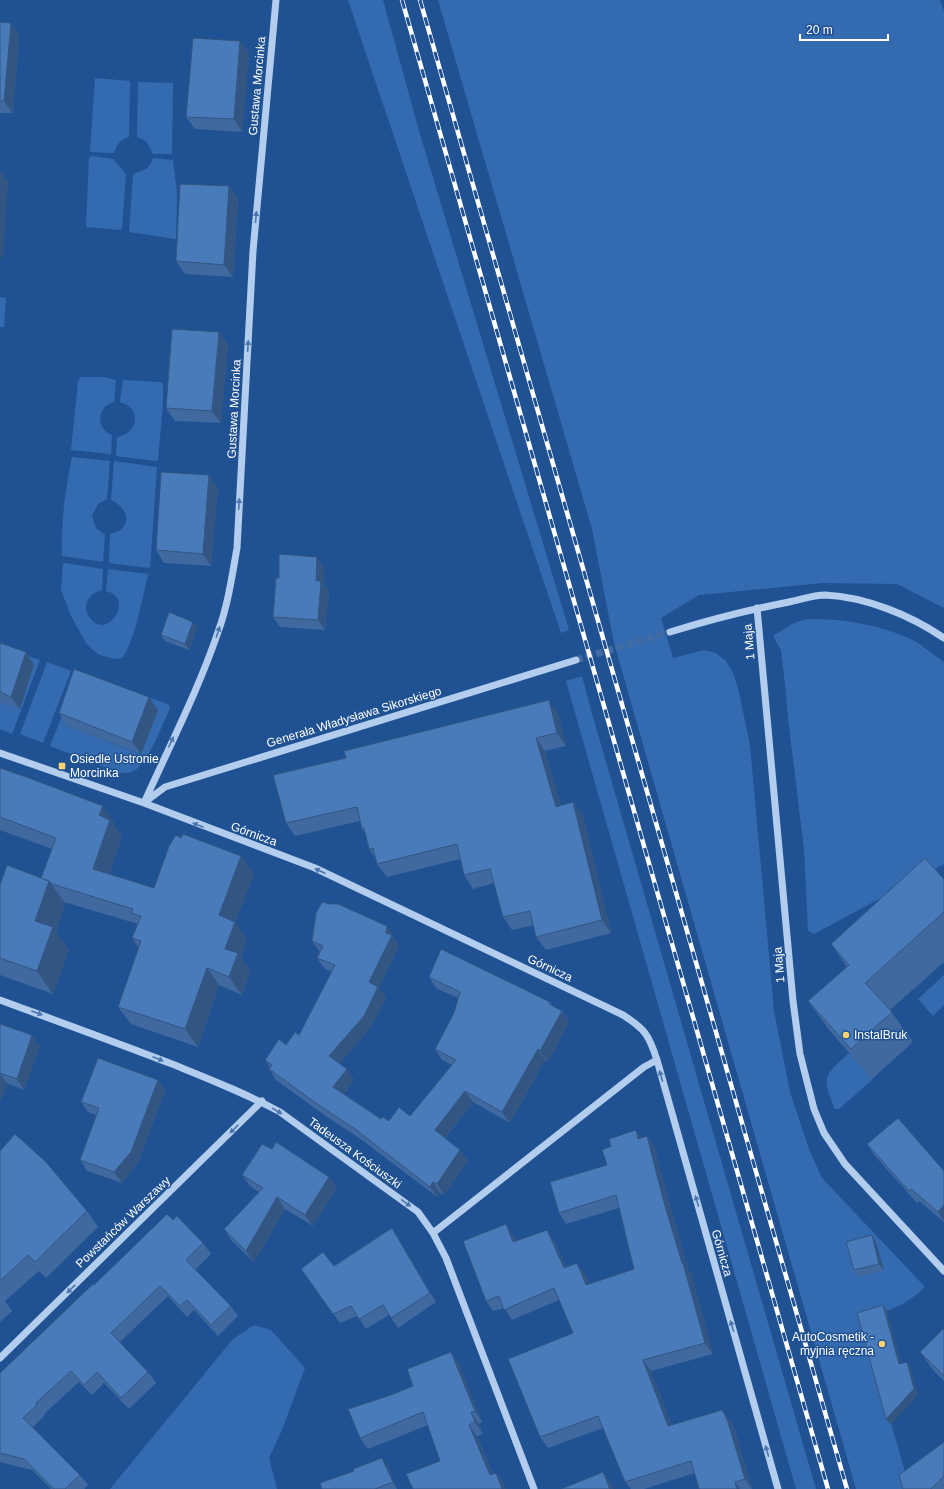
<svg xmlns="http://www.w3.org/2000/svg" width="944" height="1489" font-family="Arial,sans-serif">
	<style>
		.green { fill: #346bb0 }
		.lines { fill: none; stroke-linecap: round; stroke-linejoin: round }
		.minor-tunnel { stroke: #416ca3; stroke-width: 7; stroke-dasharray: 7 3.5; stroke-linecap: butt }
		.minor { stroke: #b2cdee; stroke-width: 7 }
		.rail-casing { stroke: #fff; stroke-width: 4.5 }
		.rail { stroke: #205293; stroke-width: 3; stroke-dasharray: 9; stroke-linecap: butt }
		.wall { fill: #3f699f }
		.shaded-wall { fill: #335582 }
		.building { fill: #497ab9; stroke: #335582 }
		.oneway { fill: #4c77ae }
		.poi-dot { fill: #fbd473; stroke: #205293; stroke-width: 1.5 }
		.labels { text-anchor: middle; stroke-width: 3; stroke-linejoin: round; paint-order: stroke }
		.street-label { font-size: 12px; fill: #fff; stroke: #205293 }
		.poi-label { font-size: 12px; fill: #fff; stroke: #205293; text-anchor: start }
	</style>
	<rect width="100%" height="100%" fill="#205293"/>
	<path class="green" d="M348 0H383L419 131 569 630 561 633Z
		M438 0H940L944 11V608L897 584 823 583 699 595 661 618 673 658 704 650 716 653 726 661 733 673 738 688 750 745 774 1011 790 1092 809 1149 822 1178 925 1287C905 1306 887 1312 861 1319L910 1489H856L614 643 592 529Z
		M95 78 130 81 129 137C120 139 117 145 114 153L90 152Z
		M138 82 173 83 172 154H153L146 141 137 137Z
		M92 156 113 159 126 174 122 228 120 230 86 227 89 158Z
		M153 158 173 160 177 193 176 239 129 232 133 175C143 169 149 171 153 158Z
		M0 297 6 298 4 327H0Z
		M81 377H103L116 380 114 402C97 406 95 429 112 435L111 454 71 450 78 381Z
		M123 380 160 382 163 384V404L158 460 156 461 116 456 117 437C139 433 142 408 120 402Z
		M72 457 110 461 107 499 98 504 92 516 96 528 105 535 103 562 62 556C61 523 65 490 72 457Z
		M114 461 157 467 150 568 109 563 110 534C133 530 130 508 111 500Z
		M64 563 103 569 102 590C91 592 83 603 87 613 103 647 138 598 106 591L108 569 148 574C143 595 135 642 122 658L115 659 100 655 93 650 86 643 71 616 61 590 63 564Z
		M808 619C844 619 877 624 911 639 922 645 933 654 944 662V864L814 934 808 931 804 849 788 718 785 684 781 650 773 636C787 628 791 622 808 619Z
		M5 648 40 660 12 734 0 729V702L20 709Z
		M47 662 71 671 43 743 20 734Z
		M79 673 67 726 140 754 142 752 157 710 126 690 168 704 170 708 168 713C161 727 148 763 135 770 131 773 126 773 120 773L50 746Z
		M582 676 591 710 816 1489H796L566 681Z
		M944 975V1005L933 1016 918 999Z
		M849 1053 873 1079 839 1109H835C821 1076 824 1076 849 1053Z
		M254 1325 271 1330 305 1368 282 1430 269 1458 277 1489H110L233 1339Z"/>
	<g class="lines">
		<path class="minor-tunnel" d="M576 660 670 632"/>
		<path class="minor" d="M757 608 793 1001 800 1054 814 1109 824 1133 845 1164 944 1271
			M670 632C709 620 748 610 789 602 800 600 813 595 825 595 866 597 910 615 944 638
			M0 753 144 803 315 868 623 1015C645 1029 649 1035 657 1060L778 1489
			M145 802 165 787 576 660
			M144 803C169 747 198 691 218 632 228 605 232 576 237 548L253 251 276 0
			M0 1000C57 1021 115 1042 172 1064 209 1079 245 1093 280 1112L418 1212 433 1233 446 1258 534 1489
			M433 1233 644 1067 657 1060
			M0 1358 262 1101"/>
		<defs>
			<path id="rail" d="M402 0 828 1489
				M420 0 847 1489"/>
		</defs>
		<use href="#rail" class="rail-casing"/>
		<use href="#rail" class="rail"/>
	</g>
	<path class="wall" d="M0 22 11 23 19 35 13 113H0Z
		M240 41 249 53 242 132 195 129 186 117Z
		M229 186 238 198 233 277 185 274 176 261Z
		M219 332 228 345 221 423 175 421 166 408Z
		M218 488 211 566 164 563 156 550Z
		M324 567V584L329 592 325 630 280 627 273 617 279 578Z
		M197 628 189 650 165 641 161 635Z
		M0 643 34 665 20 709 0 702Z
		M149 697 158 710 141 754 67 726 59 713Z
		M558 713 566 746 545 751 561 806 573 802 583 815 611 933 546 950 536 937 534 925 512 930 503 917 494 883 473 889 464 875 460 859 387 877 377 864 376 859 369 849 365 833 362 829 360 821 295 836 286 823Z
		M0 768 115 824 114 825 122 837 109 874 154 888 181 838 241 856 254 874 235 922 247 939 241 957 250 970 242 995 219 985 198 1047 131 1024 118 1007 139 948 132 938 138 924 64 902 65 903 56 932 69 950 53 994 0 975V885L41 878 52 849 0 830V831Z
		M944 879V962L890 1010 913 1042 872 1079 830 1031 808 1001 847 967 831 944Z
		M387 926 394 937V939L399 946 379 988 386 998 371 1027 339 1064 347 1069 354 1080 344 1094 381 1119 389 1121 410 1116 452 1065 442 1060 435 1049 454 1013 458 998 436 988 429 977 550 1002 554 1007 562 1011 569 1022 548 1062 545 1060 510 1123 473 1102 445 1138 468 1161 444 1195 440 1193 437 1197 362 1140 327 1117 276 1080 269 1069 270 1067 265 1060 286 1045 299 1035 332 972 325 969 317 958 320 952 312 941Z
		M0 1024 40 1046 24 1090 7 1083 0 1102Z
		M158 1080 165 1091 138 1162 122 1183 87 1171 80 1160 96 1115 88 1112 81 1102Z
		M636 1130 641 1138 647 1136 654 1146 671 1209 688 1269 691 1273 713 1354 651 1371 671 1425 730 1420 735 1430 752 1489H699L695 1473 644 1489H631L625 1482 603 1428 548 1448 540 1437 573 1333 559 1300 512 1320 504 1308 493 1311 486 1301 513 1235 516 1241 554 1240 566 1267 585 1274 589 1284 634 1269 619 1208 566 1224 559 1213 607 1165 611 1146Z
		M867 1144 944 1171V1222L919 1201 917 1203 875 1156Z
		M0 1151 87 1211 98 1227 46 1278 39 1271 5 1301 12 1311 0 1322Z
		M242 1175 337 1188 313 1226 285 1209 254 1262 232 1241 224 1229 259 1192 250 1186Z
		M173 1220 203 1243 211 1254 195 1270 231 1306 238 1316 218 1336 194 1310 187 1317 168 1296 120 1342 148 1372 156 1383 129 1409 104 1383 92 1395 79 1382 44 1414 45 1415 33 1427 80 1475 88 1485 84 1489H51L32 1470 0 1462V1373L94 1285Z
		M392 1228 398 1238 436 1302 398 1328 389 1315 366 1329 357 1316 340 1323 301 1269 334 1266Z
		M876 1242 884 1270 858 1277 854 1270Z
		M944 1328V1381L933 1370 920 1352Z
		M451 1352 459 1364 482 1422 479 1424 483 1434 477 1436 493 1474 496 1473 504 1484 440 1461 428 1425 368 1449 360 1438 413 1386Z
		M944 1442V1489H903Z
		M387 1464 397 1489H322Z"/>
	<path class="shaded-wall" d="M11 23 19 35 13 113 4 101Z
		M240 41 249 53 242 132 234 119Z
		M0 170 8 181 3 260 0 256Z
		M229 186 238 198 233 277 224 265Z
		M219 332 228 345 221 423 212 411Z
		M209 475 218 488 211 566 203 554Z
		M317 557 324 567V584L329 592 325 630 318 620 316 581Z
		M193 622 197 628 189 650 185 644Z
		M26 652 34 665 20 709 11 697Z
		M149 697 158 710 141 754 132 742Z
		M549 700 558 713 566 746 557 733Z
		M536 738 545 751 565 820 556 807Z
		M573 802 583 815 611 933 602 920Z
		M103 806 115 824 114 825 122 837 105 887 93 869 99 815Z
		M241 856 254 874 231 932 219 915Z
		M49 881 65 903 56 932 69 950 53 994 37 971 35 921Z
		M235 922 247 939 241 957 250 970 242 995 229 977 225 949Z
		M387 926 394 937V939L399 946 379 988 386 998 371 1027 337 1067 329 1056 386 933Z
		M207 968 219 985 198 1047 185 1029Z
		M562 1011 569 1022 548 1062 540 1051Z
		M32 1035 40 1046 24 1090 17 1079Z
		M538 1049 545 1060 510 1123 502 1112Z
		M347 1069 354 1080 341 1098 333 1087Z
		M0 1074 7 1083 0 1102Z
		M158 1080 165 1091 138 1162 122 1183 114 1172Z
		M465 1091 473 1102 442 1141 435 1130Z
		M636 1130 643 1141 638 1139Z
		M647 1136 654 1146 671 1209 688 1269 691 1273 713 1354 705 1343 663 1199Z
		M460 1150 468 1161 444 1195 437 1184Z
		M329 1177 337 1188 313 1226 305 1215Z
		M433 1182 440 1193 437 1197 430 1187Z
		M277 1197 285 1209 254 1262 246 1251Z
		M944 1205V1221L938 1212Z
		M506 1224 513 1235 521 1253 513 1242Z
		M392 1228 398 1238 436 1302 430 1293Z
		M547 1230 554 1240 571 1279 564 1268Z
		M872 1235 876 1242 884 1270 879 1264Z
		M577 1263 585 1274 594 1296 586 1285Z
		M883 1305 887 1311 903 1370 899 1364Z
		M451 1352 459 1364 482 1422 475 1411Z
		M643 1360 651 1371 676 1436 668 1426Z
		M907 1362 911 1368 918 1395 891 1425 886 1419Z
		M722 1410 730 1420 735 1430 752 1489 745 1479Z
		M471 1412 479 1424 483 1434 475 1422Z
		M469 1425 477 1436 498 1487 490 1475Z
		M382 1458 387 1464 397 1489 393 1482Z
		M603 1472 612 1484 614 1489H610Z
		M496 1473 504 1484 506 1489H502Z
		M735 1482 740 1489H737Z"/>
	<path class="building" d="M0 22 11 23 4 101H0Z
		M193 38 240 41 234 119 186 117Z
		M180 184 229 186 224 265 176 261Z
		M172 329 219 332 212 411 166 408Z
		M161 472 209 475 203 554 156 550Z
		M279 554 317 557 316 581H321L318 620 273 617 276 578H279Z
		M169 612 193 622 185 644 161 635Z
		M0 643 26 652 11 697 0 692Z
		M74 669 149 697 132 742 59 713Z
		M549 700 557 733 536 738 556 807 573 802 602 920 536 937 530 911 503 917 490 869 464 875 457 844 377 864 373 848 369 849 364 828 362 829 357 807 286 823 273 775 346 758 344 751Z
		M0 768 29 778 103 806 99 815 110 820 93 869 154 888 169 846 176 835 181 838 183 834 241 856 219 915 235 922 225 949 238 953 229 977 207 968 185 1029 118 1007 141 941 132 938 141 916 131 913 133 909 52 884 49 881 41 878 56 838 0 817Z
		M925 858 944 879V912L865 983 892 1012 851 1049 808 1001 849 965 831 944Z
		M7 865 49 881 35 921 53 927 37 971 0 958V885Z
		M322 902 330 904H338L387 926 386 933 392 935 369 982 378 987 364 1016 329 1056 347 1069 333 1087 381 1119 383 1117 389 1121 399 1107 410 1116 456 1060 435 1049 454 1013 460 992 429 977 441 949 550 1002 549 1004 562 1011 540 1051 538 1049 502 1112 465 1091 435 1130 460 1150 437 1184 433 1182 430 1187 355 1129 320 1106 269 1069 272 1065 265 1060 279 1039 286 1045 295 1032 299 1035 335 965 317 958 323 946 312 941 316 913Z
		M0 1024 32 1035 17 1079 0 1073Z
		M98 1058 158 1080 131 1152 114 1172 80 1160 99 1108 81 1102Z
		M898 1118 944 1171V1205L938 1212 911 1189 909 1191 867 1144Z
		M636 1130 638 1139 647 1136 663 1199 682 1263H683L705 1343 643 1360 668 1426 722 1410 727 1419 745 1479 735 1482 737 1489H699L691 1461 625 1482 598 1416 540 1437 508 1359 573 1333 554 1288 504 1310 499 1296 486 1301 463 1241 506 1224 513 1242 547 1230 564 1268 577 1263 586 1285 634 1269 616 1195 559 1213 550 1182 607 1165 602 1150 611 1146 609 1139Z
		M15 1134 46 1162 87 1211 35 1262 28 1255 0 1281V1151Z
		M276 1142 329 1177 305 1215 277 1197 246 1251 224 1229 263 1188 242 1175 262 1144 272 1149Z
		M167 1214 173 1220 177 1216 203 1243 186 1260 231 1306 211 1325 187 1300 180 1306 160 1286 111 1333 148 1372 121 1398 97 1372 84 1385 71 1371 36 1403 37 1405 23 1418 80 1475 65 1489H54L24 1459 0 1453V1373L93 1284 94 1285Z
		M392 1228 430 1293 391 1318 383 1305 359 1319 351 1306 333 1314 301 1269 323 1252 334 1266Z
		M872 1235 879 1264 854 1270 846 1242Z
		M883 1305 899 1364 907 1362 914 1389 886 1419 857 1313Z
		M944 1328V1376L920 1352Z
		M451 1352 475 1411 471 1412 475 1422 469 1425 490 1475 496 1473 502 1489H413L406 1474 440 1461 423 1412 360 1438 348 1409 391 1395 413 1386 407 1369Z
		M944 1442V1476L931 1489H903L899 1475Z
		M382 1458 393 1482 375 1489H322L320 1483 354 1471 353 1469Z
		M603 1472 610 1489H561Z"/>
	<defs><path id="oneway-solid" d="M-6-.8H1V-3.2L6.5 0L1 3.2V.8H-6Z"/></defs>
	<g class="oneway">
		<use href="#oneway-solid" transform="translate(256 217) rotate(-85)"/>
		<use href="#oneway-solid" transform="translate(248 346) rotate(-87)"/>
		<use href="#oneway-solid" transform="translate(239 504) rotate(-87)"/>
		<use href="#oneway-solid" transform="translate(218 632) rotate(-72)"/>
		<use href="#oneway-solid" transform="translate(171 742) rotate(-66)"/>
		<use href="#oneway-solid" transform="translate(198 825) rotate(-159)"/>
		<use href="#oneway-solid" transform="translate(320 871) rotate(-155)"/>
		<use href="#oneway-solid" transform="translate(37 1013) rotate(20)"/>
		<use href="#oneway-solid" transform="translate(158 1059) rotate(21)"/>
		<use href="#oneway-solid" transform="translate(661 1076) rotate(-106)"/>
		<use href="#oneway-solid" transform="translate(277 1111) rotate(31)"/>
		<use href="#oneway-solid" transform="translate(234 1129) rotate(135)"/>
		<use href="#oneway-solid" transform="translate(697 1201) rotate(-106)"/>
		<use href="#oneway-solid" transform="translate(406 1203) rotate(36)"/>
		<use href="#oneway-solid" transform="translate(71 1289) rotate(136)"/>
		<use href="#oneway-solid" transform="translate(732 1326) rotate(-106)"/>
		<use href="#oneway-solid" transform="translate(767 1451) rotate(-106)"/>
	</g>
	<g class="poi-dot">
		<rect x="58" y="762" width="8" height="8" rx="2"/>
		<circle cx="846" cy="1035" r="4"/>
		<circle cx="882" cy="1344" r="4"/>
	</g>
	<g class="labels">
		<g class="street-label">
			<text transform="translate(257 86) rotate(-85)" y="4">Gustawa Morcinka</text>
			<text transform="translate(234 409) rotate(-87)" y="4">Gustawa Morcinka</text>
			<text transform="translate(749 642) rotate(-95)" y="4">1 Maja</text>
			<text transform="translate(354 717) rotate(-17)" y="4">Generała Władysława Sikorskiego</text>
			<text transform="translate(254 834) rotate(20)" y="4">Górnicza</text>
			<text transform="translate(779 965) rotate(-95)" y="4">1 Maja</text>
			<text transform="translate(550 968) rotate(25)" y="4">Górnicza</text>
			<text transform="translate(355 1153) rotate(36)" y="4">Tadeusza Kościuszki</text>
			<text transform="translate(123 1222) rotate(-44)" y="4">Powstańców Warszawy</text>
			<text transform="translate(722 1253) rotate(74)" y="4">Górnicza</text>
		</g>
		<g class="poi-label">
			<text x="70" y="763">Osiedle Ustronie<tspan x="70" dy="14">Morcinka</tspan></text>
			<text x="854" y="1039">InstalBruk</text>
			<text x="874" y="1341" text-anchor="end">AutoCosmetik -<tspan x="874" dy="14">myjnia ręczna</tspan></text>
		</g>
	</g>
	<path d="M800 34v6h88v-6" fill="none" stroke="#ffffff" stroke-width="2"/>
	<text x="806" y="34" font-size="12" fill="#ffffff" stroke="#205293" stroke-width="3" paint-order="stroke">20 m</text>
</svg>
